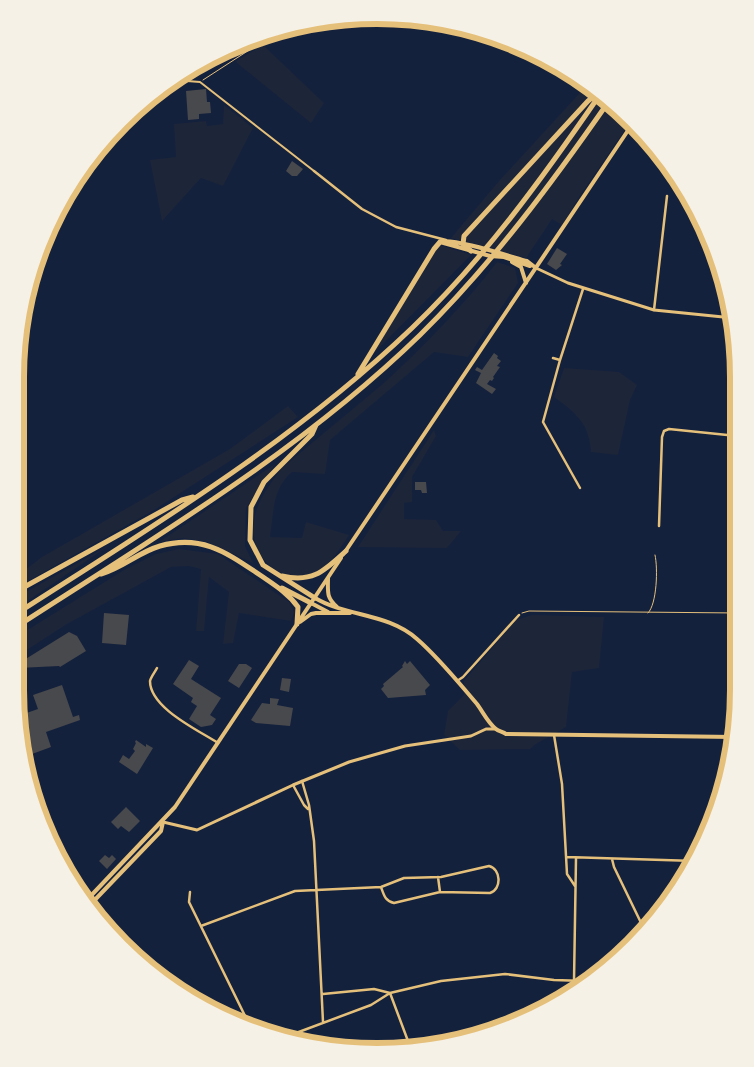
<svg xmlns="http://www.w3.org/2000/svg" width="754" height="1067" font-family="Signika,sans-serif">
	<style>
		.green { fill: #1d2539 }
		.building { fill: #48494c }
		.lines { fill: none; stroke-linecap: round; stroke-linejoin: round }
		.path { stroke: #e5c07b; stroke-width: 1 }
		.pedestrian { stroke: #e5c07b; stroke-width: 2 }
		.minor { stroke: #e5c07b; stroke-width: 2.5 }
		.tertiary { stroke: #e5c07b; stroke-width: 3 }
		.secondary { stroke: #e5c07b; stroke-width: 4 }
		.motorway { stroke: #e5c07b; stroke-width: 5 }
		.rim { fill: none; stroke: #e5c07b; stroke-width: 6 }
	</style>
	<rect width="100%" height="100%" fill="#14213d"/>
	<path class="green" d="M263 45 324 103 311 123 237 63 236 61Z
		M588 84 598 90 631 121 579 197 562 225 552 219 526 258 451 238 499 181Z
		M224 105 253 128 223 186 201 178 162 221 150 160 176 157 174 124 206 121 207 126 223 124Z
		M440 245 471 255 373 354 433 254Z
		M497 262 515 268 518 283 468 357 434 352 330 440 325 474 292 472C272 489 274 512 270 537L302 538 306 522 349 535C340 549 329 567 313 574 309 576 303 576 298 576 270 576 250 550 254 522 256 501 270 484 282 468 316 439 351 411 385 382 425 345 464 305 497 262Z
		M564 368 619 372 637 385 630 400 618 455 591 452C589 423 576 413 554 397Z
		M288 406 298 417 154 510 17 587V576L42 557 230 449Z
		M434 430 436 436 412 477V502L404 503V519L436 520 443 531H461L447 548 358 547Z
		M275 464 246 508 245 546 253 563 207 542 183 538 159 542Z
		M110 545 17 608V597Z
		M179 549 218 554 289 602 294 612 291 621 239 613 233 643 223 644 229 592 209 577 204 631H196L201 569 189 566 171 567 67 624 16 657V637L124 570 156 554Z
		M532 615 604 617 599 668 572 672 566 727 536 744 530 749 460 750 444 735 448 711 464 695V681L516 620Z"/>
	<path class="building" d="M227 50 223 61 218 65 211 66 202 61Z
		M206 89 207 102H210L211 113 199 114V119L188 120 186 91Z
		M292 161 303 169 297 176H292L286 171Z
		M557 248 567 254 560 264 562 265 556 270 547 264Z
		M494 353 498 356 497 358 501 361 497 366 500 367 493 377 494 378 492 381 490 380 487 384 496 389 492 394 476 383 481 373 475 370 477 367 482 370Z
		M415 482H426L427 493H422L421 490H415Z
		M104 613 129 615 126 645 102 643Z
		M69 632 77 636 86 651 60 667 59 666 18 668 16 665Z
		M189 660 199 666 191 679 221 698 210 715 216 719 212 725 201 727 189 719 197 706 191 702 193 698 173 684Z
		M405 661 407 664 410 661 430 685 425 690 426 695 388 698 381 689 384 686 383 684 403 667 402 666Z
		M239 664H246L252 668 239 688 228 681Z
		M282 678 291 679 289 692 280 690Z
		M62 685 73 717 79 715 80 720 46 732 51 747 24 757 18 716 38 709 33 695Z
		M270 698 279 699 277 705 293 708 290 726 256 723 251 720 262 703 270 704Z
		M136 740 146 747V744L153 748 137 774 119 762 123 755 129 759 135 751 133 749 136 743 135 742Z
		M126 807 140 821 129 832 121 826 118 829 111 822Z
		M105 855 109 858 112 855 116 859 107 869 99 861Z"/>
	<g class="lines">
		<path class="path" d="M203 80 280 30
			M522 613 529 611 738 613
			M648 613C657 604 658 568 655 555"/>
		<path class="pedestrian" d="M174 80 200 82 314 171"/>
		<path class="minor" d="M314 171 362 209 396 227 446 240
			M654 310 667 196
			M553 358 560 360 583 289
			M560 360 543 422 580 488
			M659 526 662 437 664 431 669 429 737 436
			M157 668C155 672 151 677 150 681 150 708 198 730 218 743
			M457 681 463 677 519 615
			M554 735 562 784 567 874 575 886
			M302 781 309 805 314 841 323 1022
			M293 785 304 805 308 809
			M567 857 695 861
			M612 859 614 867 645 931
			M438 877 440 892
			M190 892 189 902 249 1024
			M201 926 295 891 381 887 404 878 441 877 489 866C501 869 502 889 490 893L440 892 394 903C385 901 384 895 381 887
			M574 981 576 858
			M323 994 374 989 390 993 441 981 505 974 554 980 585 981
			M288 1036 371 1005 390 993 411 1049"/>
		<path class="tertiary" d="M536 268 568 283 654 310 733 318
			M163 822 197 830 293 785 349 762 405 746 471 736 486 729H496"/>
		<path class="secondary" d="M440 242C451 237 512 257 527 261L536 268
			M440 242 490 256 504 257 530 266
			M512 262 521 267 526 283
			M345 552 633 123
			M328 578C328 592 326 597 337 607
			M315 598C347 617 388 613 417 639 439 658 458 682 477 704 483 712 488 723 496 729 498 731 503 732 506 734L734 737
			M311 603 328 612
			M300 622 311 614 316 613H350
			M85 902 175 807 341 558
			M89 906 161 831 163 822"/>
		<path class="motorway" d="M471 251 463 244 464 236 588 101 599 92
			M358 374 434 249 440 242
			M101 574C122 568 139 552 160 546 202 534 227 553 260 575 273 584 288 593 298 607L297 624
			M282 576C313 583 324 571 346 551
			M282 588 311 603
			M17 591 182 500 193 497
			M315 598 263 565 250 540 251 507 264 482 312 434 316 425
			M16 614C153 526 294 441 412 328 485 258 544 176 601 93
			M16 627C155 537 301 451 420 335 492 264 552 183 609 101"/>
	</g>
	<path d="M0 0H754V1067H0ZM377 24H377A353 353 0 0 1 730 377V690A353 353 0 0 1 377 1043H377A353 353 0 0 1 24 690V377A353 353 0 0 1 377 24Z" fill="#f6f1e7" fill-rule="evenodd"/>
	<path class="rim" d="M377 24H377A353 353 0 0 1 730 377V690A353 353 0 0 1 377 1043H377A353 353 0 0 1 24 690V377A353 353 0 0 1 377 24Z"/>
</svg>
